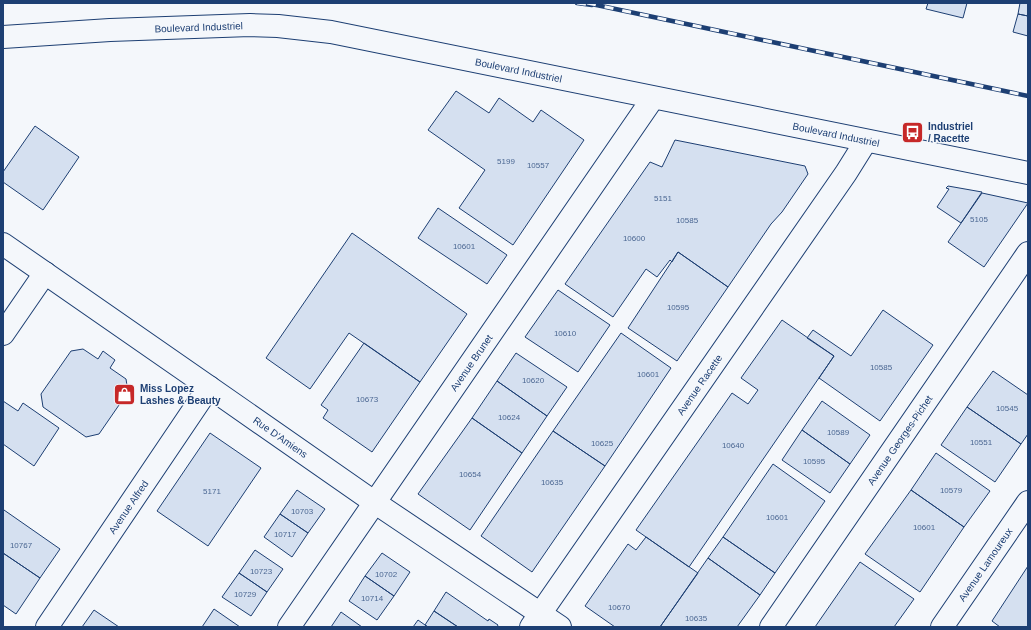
<svg xmlns="http://www.w3.org/2000/svg" width="1031" height="630" font-family="Arial,sans-serif">
	<style>
		.building { fill: #d5e0f0; stroke: #1d3f73 }
		.lines { fill: none; stroke-linecap: round; stroke-linejoin: round }
		.minor-casing { stroke: #1d3f73; stroke-width: 24 }
		.minor { stroke: #f4f7fb; stroke-width: 22 }
		.rail-casing { stroke: #1d3f73; stroke-width: 4.5 }
		.rail { stroke: #f4f7fb; stroke-width: 3; stroke-dasharray: 9; stroke-linecap: butt }
		.labels { text-anchor: middle; stroke-width: 3; stroke-linejoin: round; paint-order: stroke }
		.number-label { font-size: 8px; fill: #4b6792 }
		.street-label { font-size: 10px; fill: #1d3f73; stroke: #f4f7fb }
		.poi-label { font-size: 10px; font-weight: bold; fill: #1d3f73; stroke: #f4f7fb; text-anchor: start }
	</style>
	<rect width="100%" height="100%" fill="#f4f7fb"/>
	<path class="building" d="M928 3H967L963 18 926 9Z
		M1020 3H1028V16L1018 14Z
		M1018 14 1028 16V36L1013 32Z
		M456 91 489 113 499 98 533 122 541 110 584 140 513 245 459 208 485 170 428 130Z
		M35 126 79 157 43 210 3 182V172Z
		M675 140 805 166 808 174 782 212 771 224 728 287 678 252 672 262 670 260 657 277 646 269 613 317 565 284 650 162 662 167Z
		M948 186 982 192 961 223 937 207 949 189 946 188Z
		M982 193 1028 203 984 267 948 242Z
		M438 208 507 255 487 284 418 238Z
		M352 233 467 314 420 382 349 333 310 389 266 358Z
		M678 252 728 287 677 361 628 328Z
		M558 290 610 325 578 372 525 337Z
		M883 310 933 345 880 421 819 378 834 356 807 338 813 330 851 356Z
		M782 320 834 356 689 567 636 530 732 393 748 404 758 390 741 378Z
		M621 333 671 368 605 466 553 431Z
		M364 343 420 382 372 452 323 418 328 410 321 405Z
		M83 349 98 359 103 351 115 360 110 368 126 379 128 392 99 434 86 437 43 407 41 394 71 351Z
		M516 353 567 387 547 416 497 381Z
		M993 371 1028 395V434L1021 444 967 407Z
		M497 381 547 416 522 453 472 418Z
		M3 401 18 411 23 403 59 428 34 466 3 444Z
		M822 401 870 435 850 464 802 430Z
		M967 407 1021 444 995 482 941 445Z
		M472 418 522 453 470 530 418 494Z
		M802 430 850 464 830 493 782 460Z
		M553 431 605 466 532 572 481 536Z
		M210 433 261 468 208 546 157 511Z
		M936 453 990 491 964 527 911 490Z
		M773 464 825 501 775 573 723 537Z
		M297 490 325 509 308 533 280 514Z
		M911 490 964 527 920 592 865 554Z
		M4 510 60 549 40 578 3 553V512Z
		M280 514 308 533 292 557 264 537Z
		M646 537 698 573 660 627H615L585 606 628 544 636 550Z
		M723 537 775 573 760 595 708 558Z
		M255 550 283 569 267 592 239 573Z
		M3 553 40 578 16 614 3 605Z
		M382 553 410 572 394 596 365 576Z
		M708 558 760 595 737 627H660Z
		M860 562 914 599 894 627H815Z
		M1028 566V627H1000L992 621Z
		M239 573 267 592 251 616 222 597Z
		M365 576 394 596 377 620 349 601Z
		M446 592 488 621 489 619 498 625 497 627H458L434 611Z
		M214 609 240 627H202Z
		M94 610 119 627H82Z
		M434 611 458 627H428L425 625Z
		M341 612 362 627H331Z
		M418 620 425 625 428 627H413Z"/>
	<g class="lines">
		<defs>
			<g id="minor">
				<path id="s1" d="M3 37 110 30 250 25 278 26 331 32 1028 173"/>
				<path id="s2" d="M3 244 209 387 374 502 560 627"/>
				<path d="M3 334 45 273"/>
				<path id="s3" d="M47 627 209 387"/>
				<path id="s4" d="M289 627 653 98"/>
				<path id="s5" d="M531 627 846 173 866 141"/>
				<path id="s6" d="M771 627 1028 253"/>
				<path id="s7" d="M942 627 1028 502"/>
			</g>
		</defs>
		<use href="#minor" class="minor-casing"/>
		<use href="#minor" class="minor"/>
		<defs>
			<path id="rail" d="M577 3 592 5
				M587 3 1028 96"/>
		</defs>
		<use href="#rail" class="rail-casing"/>
		<use href="#rail" class="rail"/>
	</g>
	<defs>
		<symbol id="bus-square" viewBox="-11 -11 22 22"><rect x="-9" y="-9" width="18" height="18" rx="4" fill="#c62828" stroke="#f4f7fb"/><path d="M-5-6H5V4H4V6H2V4H-2V6H-4V4H-5ZM-3.5-4V0h7V-4ZM-3.5 1.2v1.5H-2V1.2ZM2 1.2v1.5H3.5V1.2Z" fill="#fff"/></symbol>
		<symbol id="shop-square" viewBox="-11 -11 22 22"><rect x="-9" y="-9" width="18" height="18" rx="4" fill="#c62828" stroke="#f4f7fb"/><path d="M-5-2.5h2.3a2.7 3.5 0 0 1 5.4 0H5L5.5 6h-11ZM-1.5-2.5h3a1.5 2.3 0 0 0-3 0Z" fill="#fff"/></symbol>
	</defs>
	<g fill-rule="evenodd">
		<use href="#bus-square" x="900" y="120" width="25" height="25"/>
		<use href="#shop-square" x="112" y="382" width="25" height="25"/>
	</g>
	<g class="labels">
		<g class="number-label">
			<text x="506" y="164">5199</text>
			<text x="538" y="168">10557</text>
			<text x="663" y="201">5151</text>
			<text x="979" y="222">5105</text>
			<text x="687" y="223">10585</text>
			<text x="634" y="241">10600</text>
			<text x="464" y="249">10601</text>
			<text x="678" y="310">10595</text>
			<text x="565" y="336">10610</text>
			<text x="881" y="370">10585</text>
			<text x="648" y="377">10601</text>
			<text x="533" y="383">10620</text>
			<text x="367" y="402">10673</text>
			<text x="1007" y="411">10545</text>
			<text x="509" y="420">10624</text>
			<text x="838" y="435">10589</text>
			<text x="981" y="445">10551</text>
			<text x="602" y="446">10625</text>
			<text x="733" y="448">10640</text>
			<text x="814" y="464">10595</text>
			<text x="470" y="477">10654</text>
			<text x="552" y="485">10635</text>
			<text x="951" y="493">10579</text>
			<text x="212" y="494">5171</text>
			<text x="302" y="514">10703</text>
			<text x="777" y="520">10601</text>
			<text x="924" y="530">10601</text>
			<text x="285" y="537">10717</text>
			<text x="21" y="548">10767</text>
			<text x="261" y="574">10723</text>
			<text x="386" y="577">10702</text>
			<text x="245" y="597">10729</text>
			<text x="372" y="601">10714</text>
			<text x="619" y="610">10670</text>
			<text x="696" y="621">10635</text>
		</g>
		<g class="street-label">
			<text dy="4" stroke="none"><textPath href="#s1" startOffset="196">Boulevard Industriel</textPath></text>
			<text dy="4" stroke="none"><textPath href="#s1" startOffset="520">Boulevard Industriel</textPath></text>
			<text dy="4" stroke="none"><textPath href="#s1" startOffset="844">Boulevard Industriel</textPath></text>
			<text dy="4" stroke="none"><textPath href="#s4" startOffset="321">Avenue Brunet</textPath></text>
			<text dy="4" stroke="none"><textPath href="#s5" startOffset="295">Avenue Racette</textPath></text>
			<text dy="4" stroke="none"><textPath href="#s2" startOffset="338">Rue D'Amiens</textPath></text>
			<text dy="4" stroke="none"><textPath href="#s6" startOffset="227">Avenue Georges-Pichet</textPath></text>
			<text dy="4" stroke="none"><textPath href="#s3" startOffset="145">Avenue Alfred</textPath></text>
			<text dy="4" stroke="none"><textPath href="#s7" startOffset="76">Avenue Lamoureux</textPath></text>
		</g>
		<g class="poi-label">
			<text x="928" y="130">Industriel<tspan x="928" dy="12">/ Racette</tspan></text>
			<text x="140" y="392">Miss Lopez<tspan x="140" dy="12">Lashes &amp; Beauty</tspan></text>
		</g>
	</g>
	<rect width="1031" height="630" fill="none" stroke="#1d3f73" stroke-width="8"/>
</svg>
